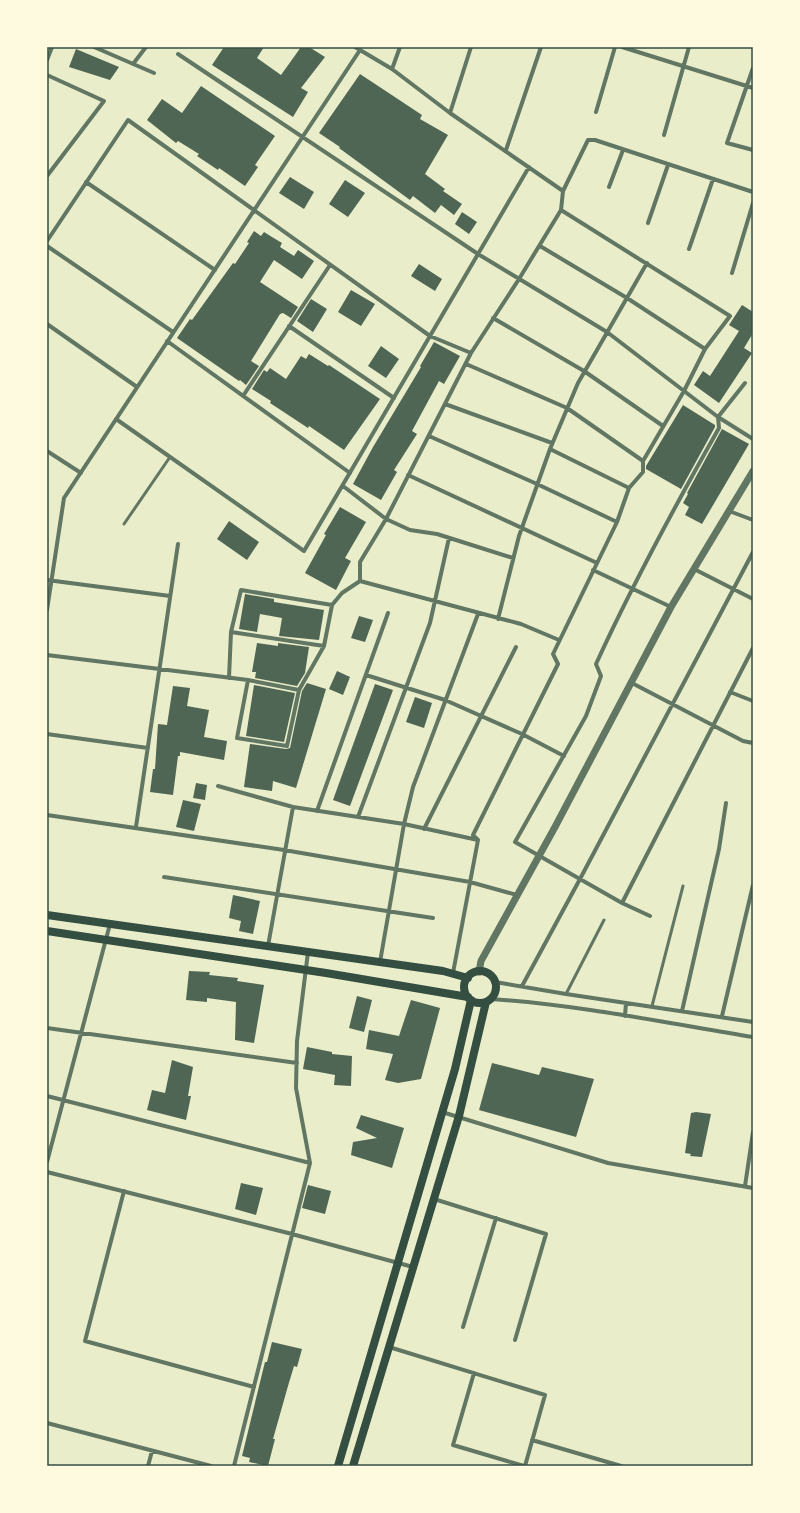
<svg xmlns="http://www.w3.org/2000/svg" width="800" height="1513" font-family="Overpass,sans-serif">
	<style>
		.building { fill: #4f6655 }
		.lines { fill: none; stroke-linecap: round; stroke-linejoin: round }
		.service { stroke: #617663; stroke-width: 3 }
		.minor { stroke: #617663; stroke-width: 4 }
		.tertiary { stroke: #617663; stroke-width: 7 }
		.secondary { stroke: #344e41; stroke-width: 8 }
		.neatline { fill: none; stroke: #344e41; stroke-width: 1.5 }
	</style>
	<rect width="100%" height="100%" fill="#e9edc9"/>
	<path class="building" d="M224 47H264L257 58 281 75 301 47H309L325 57 301 88 308 92 293 117 212 65Z
		M76 49 119 67 110 80 69 67Z
		M360 74 422 115 420 119 448 135 425 174 445 189 443 191 462 204 454 215 441 205 435 213 413 196 410 200 339 148 340 147 319 133Z
		M201 86 275 136 255 165 258 167 245 186 219 168 218 170 197 156 199 154 178 141 176 143 147 120 162 99 182 113Z
		M290 177 314 192 304 209 279 193Z
		M345 180 365 193 348 217 329 204Z
		M462 212 477 222 469 234 455 224Z
		M254 231 261 236 264 232 272 237 282 243 280 247 294 256 298 250 314 261 302 279 274 260 260 282 298 307 291 318 283 313 280 314 251 361 259 366 246 385 240 380 239 381 177 338 190 319 192 320 233 263 235 264 249 243 247 242Z
		M419 264 442 279 435 291 411 276Z
		M351 290 375 304 361 326 338 312Z
		M311 299 327 309 313 332 297 321Z
		M742 305 753 312V333L744 348 752 353 719 403 694 385 703 371 710 376 739 331 729 325Z
		M434 342 460 356 444 384 439 381 412 431 417 434 394 470 397 472 381 500 353 484 373 447 421 367 420 366Z
		M381 346 399 359 386 378 368 366Z
		M309 354 328 366 329 365 380 399 344 450 309 426 308 428 270 403 271 401 252 389 264 370 267 372 270 368 286 379 301 356 306 359Z
		M683 405 715 425V427L681 489 646 469V466Z
		M722 429 749 444 702 524 685 515 689 507 683 503 688 494 687 493Z
		M340 507 366 522 345 558 351 561 336 590 305 573 326 535 324 534Z
		M229 521 259 542 247 560 217 539Z
		M245 594 274 599V602L324 610 319 640 279 636 282 618 260 614 257 632 239 629Z
		M359 616 373 620 365 642 351 638Z
		M257 643 278 646V643L309 647 305 673 297 686 255 678 256 672H252Z
		M337 671 350 677 343 695 329 689Z
		M307 683 326 689 296 788 273 781 272 791 244 787 250 744 286 749 290 748 302 691Z
		M375 684 393 690 350 806 333 800Z
		M254 685 295 693 284 742 246 736Z
		M173 686 190 688 187 706 209 710 204 737 227 741 224 760 180 752V756H178L173 795 150 792 153 769H155L158 724 167 725Z
		M415 697 432 703 424 728 406 722Z
		M196 783 207 785 205 800 193 798Z
		M183 800 201 804 194 831 176 827Z
		M233 895 260 901 253 934 239 931 241 921 229 918Z
		M189 971 210 972 209 975 238 978 237 981 264 985 254 1043 235 1040 236 1002 207 998V1002L186 1000Z
		M357 996 372 1000 364 1032 349 1028Z
		M411 1000 440 1008 421 1079 398 1083 385 1080 393 1054 366 1049 369 1030 399 1036Z
		M307 1047 332 1052V1054L352 1056 351 1086 334 1085 335 1075 303 1069Z
		M172 1060 193 1067 188 1096H191L186 1120 147 1110 152 1090 165 1093Z
		M492 1063 539 1075 542 1067 594 1079 576 1137 479 1110Z
		M696 1112 711 1114 702 1157 690 1156 691 1154 685 1153 691 1113Z
		M361 1115 404 1128 392 1168 351 1155 353 1142 377 1138 356 1128Z
		M241 1183 263 1188 256 1215 235 1209Z
		M308 1185 331 1191 325 1214 302 1208Z
		M272 1342 302 1349 297 1367 294 1366 288 1386 273 1439H275L268 1466 249 1462 250 1458 242 1456 263 1370 265 1362H267Z"/>
	<g class="lines">
		<path class="service" d="M124 524 170 457
			M566 994 604 920
			M652 1006 683 886"/>
		<path class="minor" d="M94 47 154 73
			M355 47 392 69 450 113 563 191
			M622 47 753 88
			M178 54 478 254 607 332 718 417 753 439
			M47 60 52 47
			M133 64 146 47
			M753 68 727 143 753 150
			M392 69 400 47
			M47 75 104 101 47 176
			M596 112 615 47
			M450 113 471 47
			M664 135 689 47
			M506 150 541 47
			M86 182 215 270
			M609 187 623 150
			M648 223 668 165
			M47 241 128 120 430 336 471 353 386 519 360 562V581L521 624 559 640
			M47 246 173 332
			M540 246 627 298 705 349
			M689 249 713 179
			M732 273 753 203
			M493 318 584 371 663 426
			M47 324 137 387
			M289 326 394 398
			M167 341 350 473
			M471 353 519 279 561 210 563 191 588 140H595L753 192
			M466 364 567 408 643 461
			M243 396 330 265
			M445 404 552 443
			M116 419 304 551 529 167
			M429 436 537 484 617 522
			M550 449 629 488
			M47 451 81 473
			M408 475 597 563
			M343 486 386 519 410 530 437 534 513 558
			M729 511 753 520
			M694 569 753 599
			M593 570 671 607
			M47 580 170 596
			M47 610 64 498 360 50
			M498 619 519 536 550 449 578 383 647 263
			M231 632 324 646
			M47 655 248 680 299 690
			M366 675 445 700 522 734 564 756
			M229 678 231 632 241 590 332 605
			M248 680 237 738 287 746 299 690 324 646 332 605 342 593 360 581
			M630 682 743 741 753 743
			M730 692 753 701
			M47 734 148 748
			M218 786 293 807 404 824 478 840
			M317 811 388 613
			M47 815 284 850 470 882 517 895
			M358 817 430 623 449 538
			M136 827 178 544
			M424 829 516 647
			M164 877 433 918
			M622 903 515 842 586 716 601 676 596 664C633 583 675 506 719 428L718 417 745 383
			M650 916 622 903 753 648
			M268 946 293 807
			M380 962 404 824 413 787 478 614
			M453 973 478 840 473 835 558 664 553 654 617 522 629 488 643 472V461L684 391 705 349 730 316 561 210
			M495 982 566 994 753 1022
			M522 986 580 879 753 552
			M491 999C579 1005 667 1023 753 1037
			M682 1011 719 849 726 803
			M625 1016 626 1003
			M722 1016 753 885
			M47 1028 297 1063
			M47 1096 310 1163
			M442 1112 608 1163 753 1188
			M47 1162 110 924
			M47 1172 292 1234 413 1267
			M745 1186 753 1132
			M124 1191 85 1341 254 1387
			M434 1199 546 1234 515 1340
			M463 1327 496 1218
			M389 1347 545 1395 525 1466
			M474 1373 453 1445 524 1466
			M47 1423 211 1466
			M532 1440 621 1466
			M148 1466 152 1451
			M234 1466 310 1163 296 1088 297 1041 308 952"/>
		<path class="tertiary" d="M479 972 481 961 555 827 671 607 753 471"/>
		<path class="secondary" d="M47 915 443 971 468 978
			M47 931 326 973 468 997
			M464 987a16 16 0 1 1 32 0a16 16 0 1 1-32 0Z
			M338 1466 455 1069 471 1000
			M353 1466 459 1116 486 1002"/>
	</g>
	<rect width="800" height="1513" fill="none" stroke="#fefae0" stroke-width="96"/>
	<rect x="48" y="48" width="704" height="1417" class="neatline"/>
</svg>
